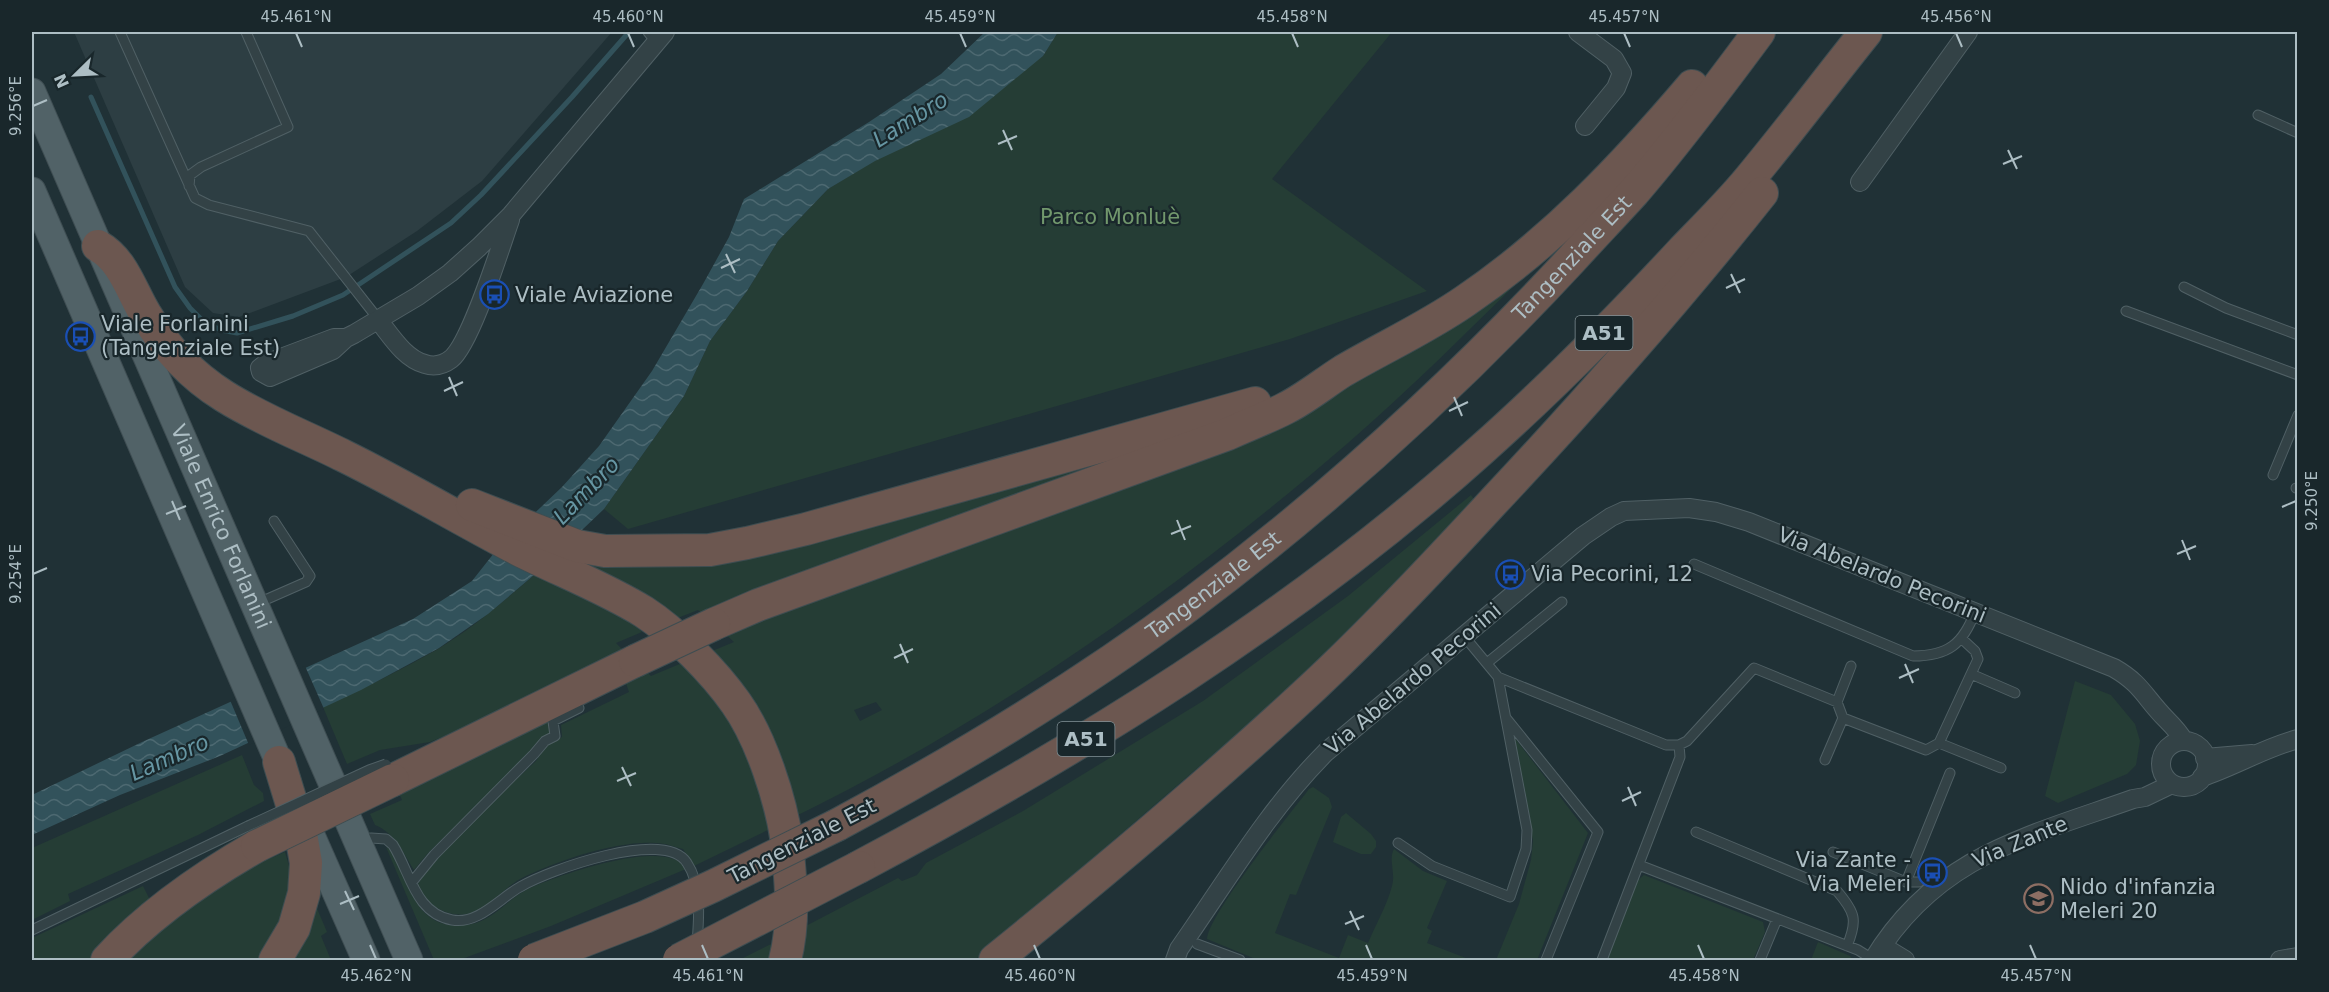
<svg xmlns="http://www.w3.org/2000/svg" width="2329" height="992" font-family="'DejaVu Sans',sans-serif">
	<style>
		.airport { fill: #2d3e43 }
		.green { fill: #253d35; fill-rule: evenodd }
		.water { fill: url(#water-waves) }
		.pier { fill: #203136 }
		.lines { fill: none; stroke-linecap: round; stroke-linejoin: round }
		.stream { stroke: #32525b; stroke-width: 5 }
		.service-casing { stroke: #506065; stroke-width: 11 }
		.minor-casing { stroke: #506065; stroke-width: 20 }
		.primary-casing { stroke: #3f4e53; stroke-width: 29 }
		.motorway-casing { stroke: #3e4d51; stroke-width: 34 }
		.service { stroke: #334246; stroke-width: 9 }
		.minor { stroke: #334246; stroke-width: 18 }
		.primary { stroke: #516267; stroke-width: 27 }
		.motorway { stroke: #6c5750; stroke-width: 32 }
		.service-bridge-casing { stroke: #506065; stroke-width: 11; stroke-linecap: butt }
		.motorway-bridge-casing { stroke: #3e4d51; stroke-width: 34; stroke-linecap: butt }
		.service-bridge { stroke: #334246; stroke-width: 9 }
		.motorway-bridge { stroke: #6c5750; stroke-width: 32 }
		.ticks { fill: none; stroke: #adbec4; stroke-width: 2 }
		.labels { text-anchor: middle; stroke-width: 4.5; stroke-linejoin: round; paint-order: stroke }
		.shield { fill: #19272b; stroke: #819196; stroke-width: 1.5 }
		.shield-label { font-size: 20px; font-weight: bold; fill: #adbec4 }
		.park-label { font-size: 21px; fill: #72986d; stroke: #19272b }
		.street-label { font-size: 21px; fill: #adbec4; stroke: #19272b }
		.poi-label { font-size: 21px; fill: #adbec4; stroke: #19272b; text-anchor: start }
		.water-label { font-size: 22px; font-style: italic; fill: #6696a3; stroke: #19272b }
		.neatline { fill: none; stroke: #adbec4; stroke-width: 2 }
		.ticks-label { font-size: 15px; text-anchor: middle; fill: #adbec4 }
	</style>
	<defs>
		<pattern id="water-waves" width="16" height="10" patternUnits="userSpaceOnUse" patternTransform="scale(1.5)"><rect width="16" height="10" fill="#32525b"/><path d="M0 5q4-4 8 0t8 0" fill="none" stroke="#4d6971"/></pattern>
	</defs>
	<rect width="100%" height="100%" fill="#203136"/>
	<path class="airport" d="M74 32H612L482 181 417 231 346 277 239 317 213 313 185 287Z"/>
	<path class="green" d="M1058 32H1392L1272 179 1427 291 1290 339 628 529 604 509 684 396 710 341 747 291 778 241 828 189 1043 56Z
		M1518 274 1520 280C1464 335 1408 391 1348 443 1179 589 993 720 792 818L700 656 734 642 721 630 1242 434ZM876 702 882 710 860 721 854 710Z
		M1175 437 704 615 698 610 670 621 571 558 645 562Z
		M1471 495 1476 502 1330 649 1245 727 975 960H797L800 929 898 878 902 881 917 875 926 863 1023 811 1203 701 1348 596Z
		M540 570 634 623 642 632 616 643 623 650 450 734 430 742 380 750 347 764 323 707C362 689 401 670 438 649 475 627 507 598 540 570Z
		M682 663C734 705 752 768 772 828L694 866 683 849C675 847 665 843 656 843 618 840 555 861 520 879 504 888 490 907 471 913 449 919 428 906 417 888 422 865 514 782 536 761L548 744 562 737 561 725 629 692 623 675 641 666 651 676Z
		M2075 681 2111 695 2135 724 2140 741 2136 765 2127 774 2058 803 2045 796Z
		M549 716 550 733 543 737 529 755 429 852 414 870C404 854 394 832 375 825L370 814 402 800 398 791Z
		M1514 737 1588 833 1537 960H1496L1519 904 1531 860 1533 841Z
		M242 755 254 785 263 793 264 801 198 835 68 894 70 901 32 920V848Z
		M1313 787 1329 798 1332 807 1296 895 1290 894 1275 933 1339 958 1348 935 1368 943C1376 924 1387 905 1392 886 1396 873 1388 860 1394 849L1423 871 1447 881 1427 928 1432 931 1427 943 1471 960H1258L1207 939C1208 915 1290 814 1309 789Z
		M1346 813 1371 834 1376 841V847L1371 854H1361L1333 842 1341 817Z
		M386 847C412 862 402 903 436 921 448 927 464 926 476 923 495 917 509 899 526 890 553 877 669 835 686 869L551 926 459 960H434Z
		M285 852 295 887 284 923 261 960H123L152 930 234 874Z
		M1644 875 1763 922 1765 932 1753 960H1605L1638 880Z
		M143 886 152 904 91 960H32V938Z
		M316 897 319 902 316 906 327 932 321 936 331 960H286Z
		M781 939 775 960H739Z
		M1818 942 1850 956 1853 960H1811Z"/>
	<path class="water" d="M985 32H1058L1043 56 969 117 875 161 828 189 778 241 747 291 710 341 684 396 604 509 540 570 488 614 439 648 361 690 220 756 120 795 32 835V795L142 742 413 619 472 581 498 548 562 487 599 446 652 371 703 284 729 237 744 199 869 122 941 74Z"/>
	<path class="pier" d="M305 666 324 709 249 745 230 700Z"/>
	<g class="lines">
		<path class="stream" d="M91 97 175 287 190 308 204 322 221 330 237 333 293 316 343 295 451 223 481 195 572 97 629 32"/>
		<defs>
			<path id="service" d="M120 32 195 198 209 205 309 231 379 320
				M648 32 656 42
				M2258 115 2298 133
				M189 186 190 175 201 167 288 127 246 32
				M2184 287 2226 308 2298 335
				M2126 311 2298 375
				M2273 475 2298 415
				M2296 488H2298
				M1694 564 1913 656C1948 656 1963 644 1975 612
				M256 604 306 582 310 576 274 521
				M1961 638 1975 651 1978 659 1971 674 2015 693
				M1487 663 1562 602
				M1498 677 1666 745H1679L1687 741 1754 668 1837 702 1851 666
				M1837 702 1843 718 1926 750 1939 743 1971 674
				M1506 718 1598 832 1546 960
				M1939 743 2001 768
				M1825 760 1843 718
				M1696 832 1837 891C1855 912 1858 920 1847 946
				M371 838 386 839 393 845C411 874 415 913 452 920 478 925 500 898 520 887 549 870 665 828 687 863 702 885 699 918 697 943
				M1398 843 1432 866 1510 897 1526 849 1527 830 1498 677 1464 636
				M1833 852 1906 882 1950 773
				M1639 865 1858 950 1874 960
				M412 882 434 855 534 754 545 741 555 736 553 721 579 708
				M1906 882H1919
				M32 930 248 826
				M1197 944 1240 960
				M1602 960 1680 757 1679 745
				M1760 960 1777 919"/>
			<path id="minor" d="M1578 32 1614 59 1622 73 1616 88 1585 126
				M1860 182 1968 32
				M379 321C391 336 405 359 425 364 434 367 443 365 451 359 471 343 500 248 510 220
				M346 338 333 350 270 377 261 372 260 368 265 364 334 338H346L354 334 418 296 450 273 479 247 511 215 665 32
				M2161 764a23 23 0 1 1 46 0a23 23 0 1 1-46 0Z
				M2205 758 2252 754
				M2202 777C2235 766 2264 748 2298 739
				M1882 946 1905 960
				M1175 960 1179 949C1226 882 1268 810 1326 752L1583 536 1611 517 1624 511 1689 508 1716 512 1749 522 2114 668C2142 684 2145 698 2166 719 2173 726 2179 732 2184 741
				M1873 960C1936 856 2026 837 2133 799L2145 797 2172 784
				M2280 960 2298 957"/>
			<g id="primary">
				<path id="s1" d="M32 92 409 960"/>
				<path d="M32 191 287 781"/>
				<path d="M306 824 366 960"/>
			</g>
			<g id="motorway">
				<path d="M98 246C124 261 131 291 146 315 165 347 192 376 224 396 262 420 304 436 344 456 403 485 460 519 519 550 561 571 605 588 644 612 675 632 715 673 736 703 761 738 781 800 787 843 791 883 795 921 785 960"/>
				<path d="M472 505 577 546 605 551 710 550 747 543 806 529 1255 403"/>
				<path d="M714 624 758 605 1228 434C1247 425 1267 418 1286 408 1306 398 1324 383 1343 371 1384 347 1426 328 1465 301 1552 242 1624 166 1692 86"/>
				<path d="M393 780 635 661"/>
				<path id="s2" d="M837 825C960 759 1080 687 1192 603 1329 500 1455 385 1571 260 1592 237 1613 215 1634 192 1678 141 1719 86 1759 32"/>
				<path d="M859 867C1079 750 1294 618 1480 451 1551 388 1618 320 1683 250 1707 225 1733 200 1755 172 1793 126 1829 78 1866 32"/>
				<path d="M107 960C149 914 203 877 257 846"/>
				<path d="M275 960 294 928 304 893 306 863 301 834 279 762"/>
				<path d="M995 960C1104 872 1211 782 1314 686 1376 628 1435 565 1493 502 1587 402 1677 300 1762 193"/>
			</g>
		</defs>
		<use href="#service" class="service-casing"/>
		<use href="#minor" class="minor-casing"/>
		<use href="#primary" class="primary-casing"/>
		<use href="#motorway" class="motorway-casing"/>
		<use href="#service" class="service"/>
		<use href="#minor" class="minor"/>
		<use href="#primary" class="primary"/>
		<use href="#motorway" class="motorway"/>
		<defs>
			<path id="service-bridge" d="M248 826 369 770 386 764"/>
			<path id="motorway-bridge" d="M635 661 714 624
				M257 846 393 780
				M534 960 645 917 713 886 837 825
				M679 960 859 867"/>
		</defs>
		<use href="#service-bridge" class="service-bridge-casing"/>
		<use href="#motorway-bridge" class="motorway-bridge-casing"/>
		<use href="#service-bridge" class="service-bridge"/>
		<use href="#motorway-bridge" class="motorway-bridge"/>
	</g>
	<path class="ticks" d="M296 33 302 47M628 33 634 47M960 33 966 47M1292 33 1298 47M1624 33 1630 47M1956 33 1962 47M33 106 47 100M1003 130 1012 150M998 144 1017 136M2008 150 2017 169M2003 164 2022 156M726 254 735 273M721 268 740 259M1731 274 1740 293M1726 288 1745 279M449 377 457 396M444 391 463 382M1454 397 1462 416M1449 411 1468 402M172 501 180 520M2282 507 2296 501M166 514 186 506M1177 520 1185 540M1171 534 1191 526M2182 540 2190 560M2177 554 2196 546M33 574 47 568M900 644 908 663M894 658 913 649M1905 664 1913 683M1899 678 1919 669M622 767 631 786M617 781 636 773M1628 787 1636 806M1622 801 1641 792M345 891 354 910M340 904 359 896M1350 911 1359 930M1345 924 1364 916M370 945 376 959M702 945 708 959M1034 945 1040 959M1366 945 1372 959M1698 945 1704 959M2030 945 2036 959"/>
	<defs>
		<symbol id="bus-ring" viewBox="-11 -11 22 22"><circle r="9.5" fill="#19272b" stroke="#1a4fb4" stroke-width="1.5"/><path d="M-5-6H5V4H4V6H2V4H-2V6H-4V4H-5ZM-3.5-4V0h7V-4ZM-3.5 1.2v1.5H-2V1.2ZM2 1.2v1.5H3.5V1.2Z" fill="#1a4fb4"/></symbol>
		<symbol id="school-ring" viewBox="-11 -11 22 22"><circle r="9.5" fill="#19272b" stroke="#8d6e63" stroke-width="1.5"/><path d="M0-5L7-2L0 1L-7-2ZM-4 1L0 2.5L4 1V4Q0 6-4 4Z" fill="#8d6e63"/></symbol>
	</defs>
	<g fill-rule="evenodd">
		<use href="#bus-ring" x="478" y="278" width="33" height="33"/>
		<use href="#bus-ring" x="64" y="320" width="33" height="33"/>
		<use href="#bus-ring" x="1494" y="558" width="33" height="33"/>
		<use href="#bus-ring" x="1916" y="856" width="33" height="33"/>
		<use href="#school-ring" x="2022" y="882" width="33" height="33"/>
	</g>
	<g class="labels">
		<g class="shield">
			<rect x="1575.5" y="316" width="57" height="34" rx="4.5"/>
			<rect x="1057.5" y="722" width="57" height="34" rx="4.5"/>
		</g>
		<g class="shield-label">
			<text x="1604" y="340">A51</text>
			<text x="1086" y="746">A51</text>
		</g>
		<g class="park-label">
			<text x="1110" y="224">Parco Monluè</text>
		</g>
		<g class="street-label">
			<text dy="7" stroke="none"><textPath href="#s2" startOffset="933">Tangenziale Est</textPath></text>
			<text dy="7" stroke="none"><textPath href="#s1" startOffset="474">Viale Enrico Forlanini</textPath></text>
			<text transform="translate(1882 575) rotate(22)" y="7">Via Abelardo Pecorini</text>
			<text dy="7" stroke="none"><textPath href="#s2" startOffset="447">Tangenziale Est</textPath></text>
			<text transform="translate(1413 679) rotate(-40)" y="7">Via Abelardo Pecorini</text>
			<text transform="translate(802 841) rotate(-27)" y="7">Tangenziale Est</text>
			<text transform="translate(2020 842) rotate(-23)" y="7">Via Zante</text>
		</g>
		<g class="poi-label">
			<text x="515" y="302">Viale Aviazione</text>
			<text x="101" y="331">Viale Forlanini<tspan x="101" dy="24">(Tangenziale Est)</tspan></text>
			<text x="1531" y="581">Via Pecorini, 12</text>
			<text x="1911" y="867" text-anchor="end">Via Zante -<tspan x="1911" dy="24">Via Meleri</tspan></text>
			<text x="2060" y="894">Nido d'infanzia<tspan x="2060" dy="24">Meleri 20</tspan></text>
		</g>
		<g class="water-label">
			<text transform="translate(910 119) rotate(-32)" y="8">Lambro</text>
			<text transform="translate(586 490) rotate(-46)" y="8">Lambro</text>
			<text transform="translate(169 757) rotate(-24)" y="8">Lambro</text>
		</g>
	</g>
	<rect width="2329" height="992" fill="none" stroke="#19272b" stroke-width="66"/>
	<g transform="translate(75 75) rotate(246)" stroke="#19272b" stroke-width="4.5" paint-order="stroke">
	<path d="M0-4.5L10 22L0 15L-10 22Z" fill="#adbec4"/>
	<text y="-9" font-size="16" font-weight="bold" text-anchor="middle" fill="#adbec4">N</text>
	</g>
	<rect x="33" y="33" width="2263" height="926" class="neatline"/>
	<g class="ticks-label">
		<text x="296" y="22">45.461°N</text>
		<text x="628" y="22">45.460°N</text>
		<text x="960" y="22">45.459°N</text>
		<text x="1292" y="22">45.458°N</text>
		<text x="1624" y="22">45.457°N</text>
		<text x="1956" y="22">45.456°N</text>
		<text transform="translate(16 106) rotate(-90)" y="5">9.256°E</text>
		<text transform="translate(2312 501) rotate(-90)" y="5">9.250°E</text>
		<text transform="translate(16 574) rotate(-90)" y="5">9.254°E</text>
		<text x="376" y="981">45.462°N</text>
		<text x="708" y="981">45.461°N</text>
		<text x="1040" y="981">45.460°N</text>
		<text x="1372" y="981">45.459°N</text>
		<text x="1704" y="981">45.458°N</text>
		<text x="2036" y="981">45.457°N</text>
	</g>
</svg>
